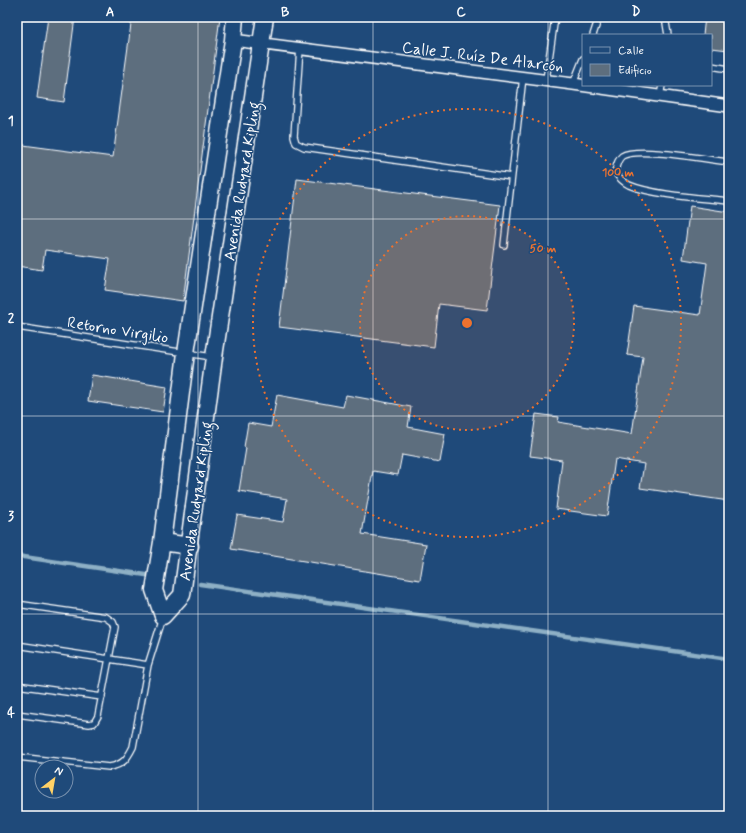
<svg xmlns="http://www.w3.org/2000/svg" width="746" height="833" font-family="Mynerve,sans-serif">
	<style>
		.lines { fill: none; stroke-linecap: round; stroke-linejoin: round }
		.stream { stroke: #8eb0c5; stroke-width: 4.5 }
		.building { fill: #5d6e7e; stroke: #fff }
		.lane-casing { stroke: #fff; stroke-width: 8 }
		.street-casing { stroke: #fff; stroke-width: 14 }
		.secondary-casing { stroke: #fff; stroke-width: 19 }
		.lane { stroke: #1f4a7a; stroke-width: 5.5 }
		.street { stroke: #1f4a7a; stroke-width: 11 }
		.secondary { stroke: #1f4a7a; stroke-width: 16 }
		.grid { fill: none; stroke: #fff; stroke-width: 1; stroke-opacity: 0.55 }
		.ring { fill: none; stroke: #eb7230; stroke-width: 2; stroke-dasharray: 2 4 }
		.labels { text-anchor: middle; stroke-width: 3; stroke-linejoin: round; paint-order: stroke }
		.street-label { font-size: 16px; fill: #fff; stroke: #1f4a7a }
		.centre { fill: #eb7230; stroke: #1f4a7a; stroke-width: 2 }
		.ring-label { font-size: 12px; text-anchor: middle; font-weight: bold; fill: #eb7230; stroke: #1f4a7a; stroke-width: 3; stroke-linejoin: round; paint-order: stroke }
		.neatline { fill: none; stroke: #fff; stroke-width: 1.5 }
		.grid-label { font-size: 13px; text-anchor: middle; font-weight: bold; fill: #fff }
	</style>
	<rect width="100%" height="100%" fill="#1f4a7a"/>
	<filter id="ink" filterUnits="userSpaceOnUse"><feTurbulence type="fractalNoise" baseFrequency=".025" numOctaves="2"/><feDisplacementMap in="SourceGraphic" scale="8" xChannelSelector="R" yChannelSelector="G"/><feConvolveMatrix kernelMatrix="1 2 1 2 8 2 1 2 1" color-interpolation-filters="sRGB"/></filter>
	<g filter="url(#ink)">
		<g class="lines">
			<path class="stream" d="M17 556 146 575
				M200 584 729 659"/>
		</g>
		<path class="building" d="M48 17H75L64 102 37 98Z
			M132 17H220L183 301 105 290 110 259 45 250 42 270 17 266V186L23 145 113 157Z
			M705 17H729V50L711 48V35H703Z
			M297 179 500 205 487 310 439 304 434 347 279 327Z
			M690 206 729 212V501L640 488 644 464 615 459 607 516 556 509 562 460 530 456 536 414 559 417 558 422 632 434 643 357 627 355 634 306 700 315 707 263 683 259Z
			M92 375 167 387 163 412 88 401Z
			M277 395 343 407 346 395 411 407 408 427 445 434 440 462 402 455 398 475 373 471 362 534 426 544 420 580 231 549 237 515 283 522 287 499 239 491 246 448 244 447 248 423 271 427Z"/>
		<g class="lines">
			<defs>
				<path id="lane" d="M665 17 668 35
					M593 35 599 17
					M300 48 294 136 296 143 304 147 511 177
					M711 66 729 69
					M546 80 555 17
					M573 84 583 59
					M660 97 662 85
					M729 162C709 160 637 146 622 156 617 160 616 167 615 172 619 178 623 182 629 185 652 195 702 198 729 201
					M504 245 523 77
					M17 327 212 357
					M17 604 106 617 113 622 115 627 98 716 94 723 89 724 17 714
					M17 645 148 665
					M17 685 102 697
					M17 757 109 767C123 765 127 759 133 747L148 665 163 617"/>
				<path id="street" d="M233 40 573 84 729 106"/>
				<path id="secondary" d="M235 17 233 40 186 353 162 542 154 590 163 616 182 595 214 357 265 17
					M162 542 190 546"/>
			</defs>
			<use href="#lane" class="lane-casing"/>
			<use href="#street" class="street-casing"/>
			<use href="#secondary" class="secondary-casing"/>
			<use href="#lane" class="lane"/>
			<use href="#street" class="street"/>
			<use href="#secondary" class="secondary"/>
		</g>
	</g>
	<path class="grid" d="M198 17V816M373 17V816M548 17V816M17 219H729M17 416H729M17 614H729"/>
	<circle cx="467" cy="323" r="107" fill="#eb7230" fill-opacity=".12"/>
	<g class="ring">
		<circle cx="467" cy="323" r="107"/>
		<circle cx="467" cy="323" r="214"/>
	</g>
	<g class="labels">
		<g class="street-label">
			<text transform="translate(483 56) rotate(7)" y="6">Calle J. Ruíz De Alarcón</text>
			<text transform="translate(241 181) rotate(-81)" y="6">Avenida Rudyard Kipling</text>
			<text transform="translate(118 329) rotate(9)" y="6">Retorno Virgilio</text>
			<text transform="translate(195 501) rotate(-82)" y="6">Avenida Rudyard Kipling</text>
		</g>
	</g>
	<circle cx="467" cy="323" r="6" class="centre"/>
	<g class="ring-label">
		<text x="618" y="176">100 m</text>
		<text x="543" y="252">50 m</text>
	</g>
	<rect width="746" height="833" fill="none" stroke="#1f4a7a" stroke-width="44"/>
	<rect x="582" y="34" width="130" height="52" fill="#1f4a7a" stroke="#7992af"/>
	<rect x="590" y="47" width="20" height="6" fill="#1f4a7a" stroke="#7992af"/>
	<text x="618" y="54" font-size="12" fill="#ffffff">Calle</text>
	<rect x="590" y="64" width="20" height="12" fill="#5d6e7e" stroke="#7992af"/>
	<text x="618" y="74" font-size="12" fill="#ffffff">Edificio</text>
	<g transform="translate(54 779) rotate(31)"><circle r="19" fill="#1f4a7a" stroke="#7992af"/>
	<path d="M0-3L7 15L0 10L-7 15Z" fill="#ffd166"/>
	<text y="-6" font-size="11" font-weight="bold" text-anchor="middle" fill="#ffffff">N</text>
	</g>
	<rect x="22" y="22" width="702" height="789" class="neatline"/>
	<g class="grid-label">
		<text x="110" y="16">A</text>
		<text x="285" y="16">B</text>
		<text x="461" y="16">C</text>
		<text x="636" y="16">D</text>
		<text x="11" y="125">1</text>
		<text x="11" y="322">2</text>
		<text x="11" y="520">3</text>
		<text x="11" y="717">4</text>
	</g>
</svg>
